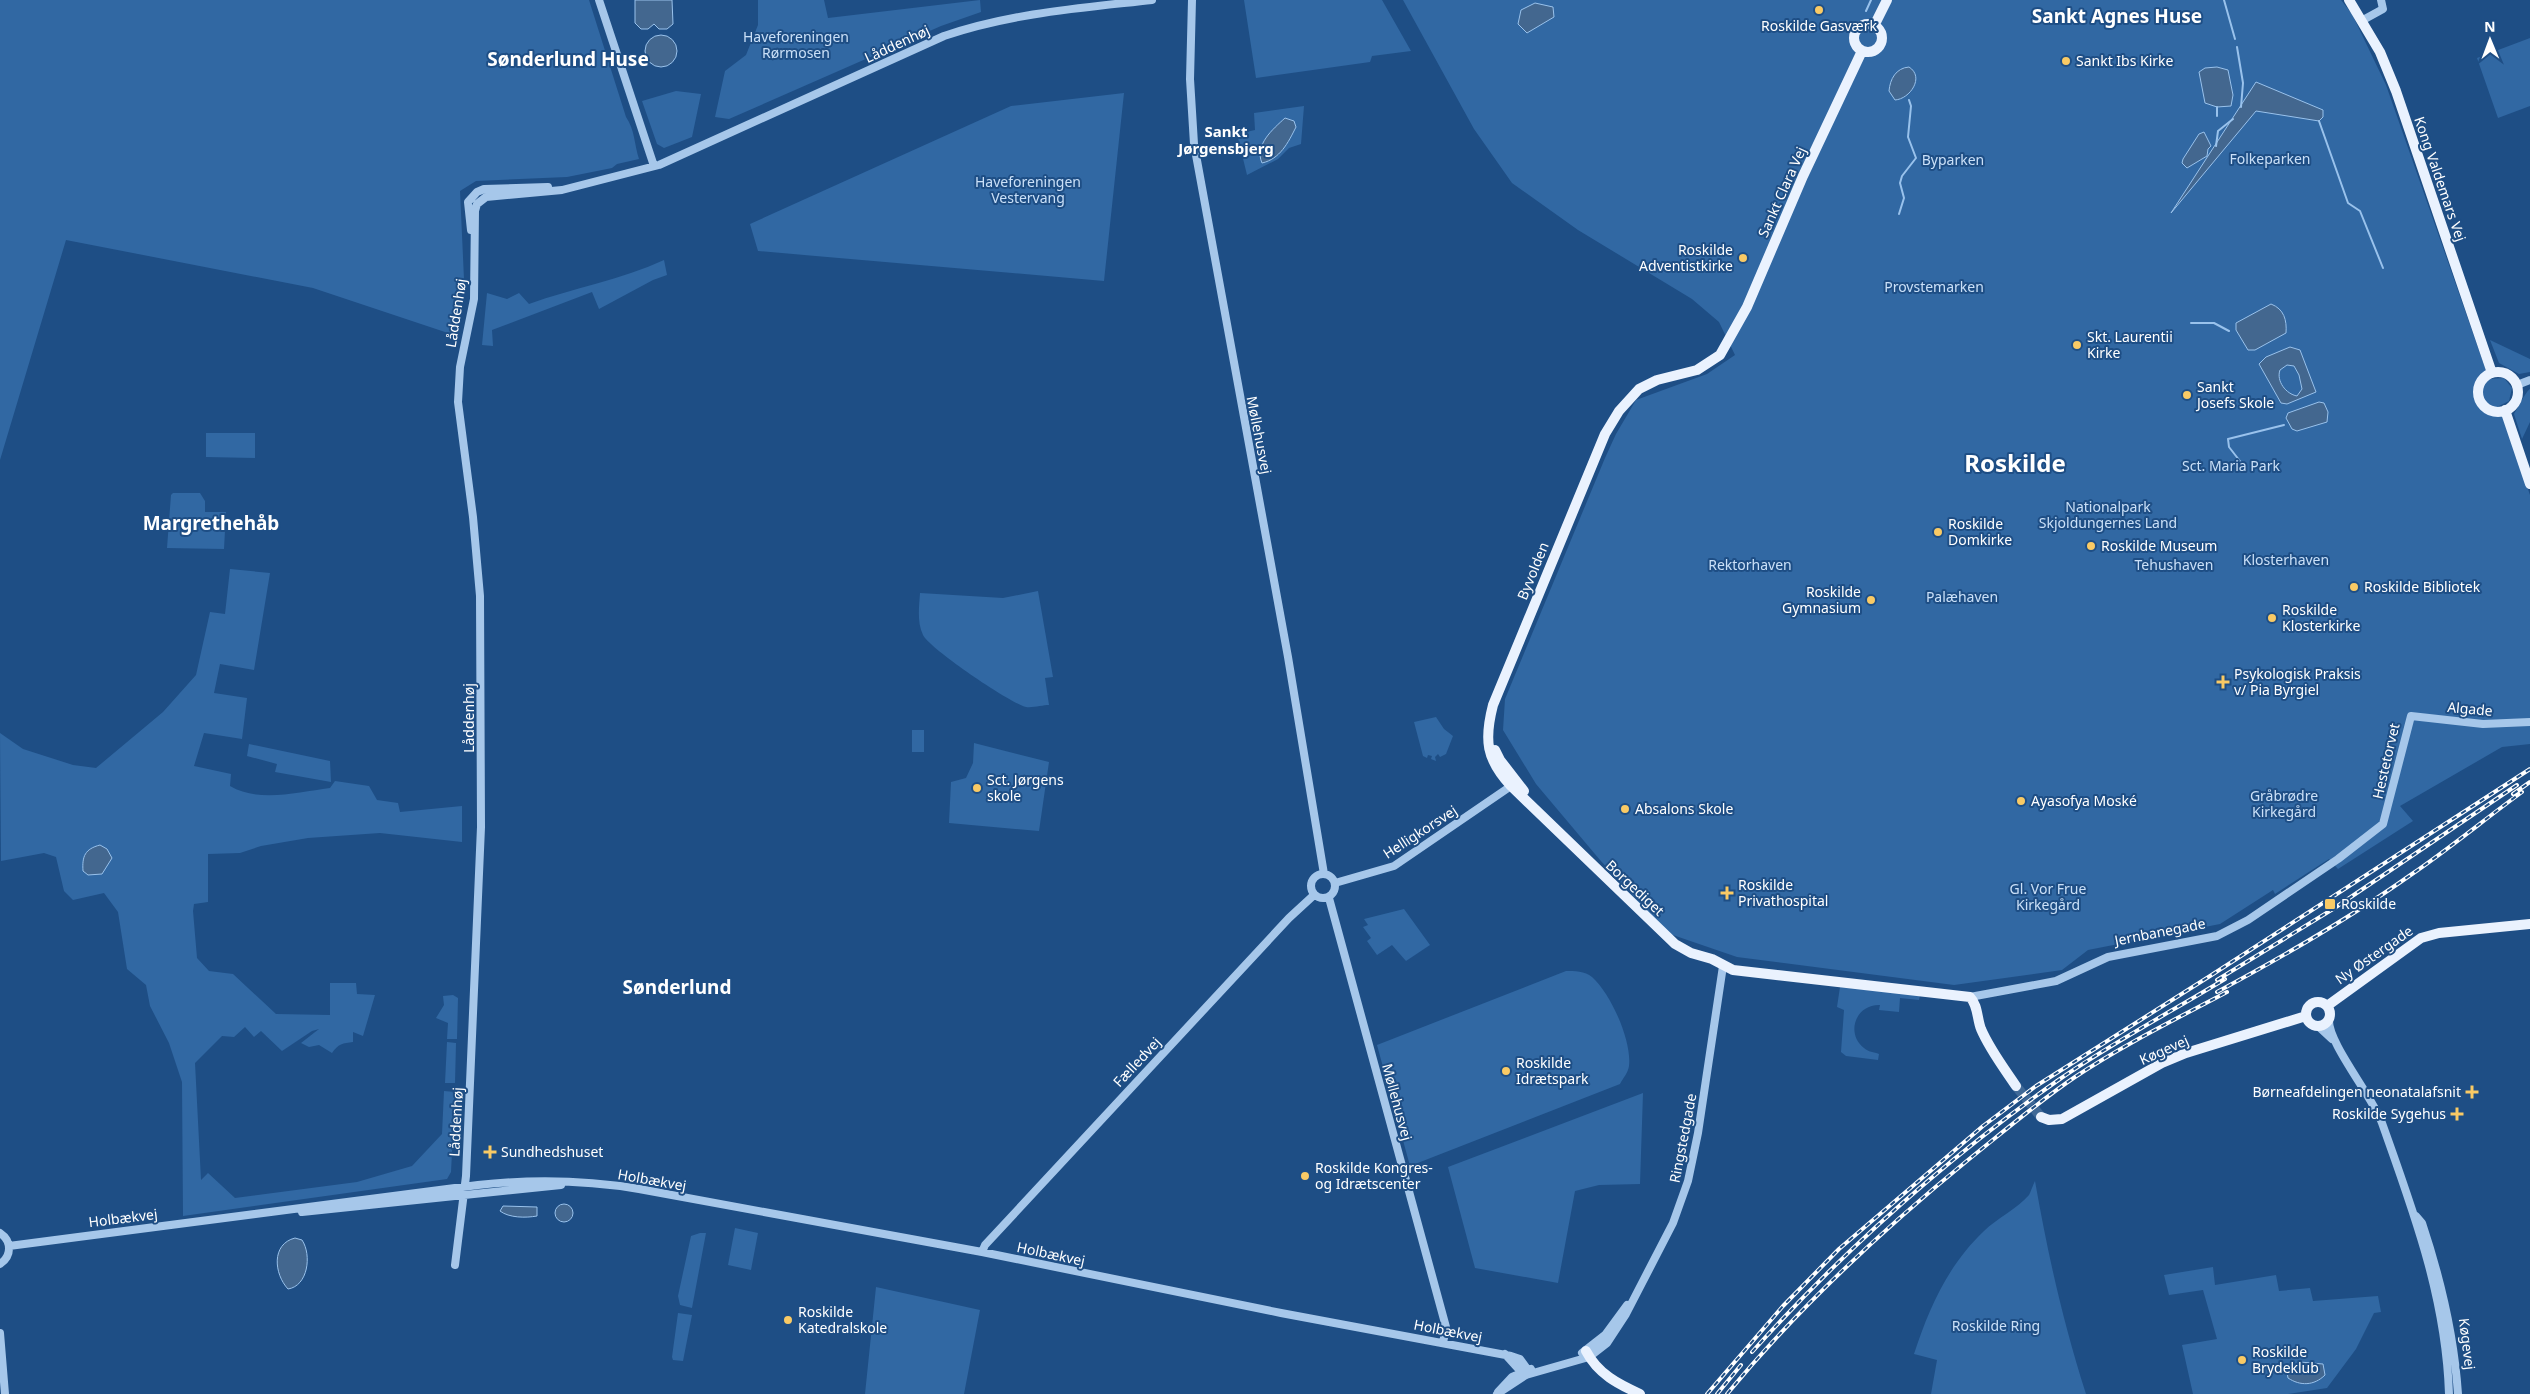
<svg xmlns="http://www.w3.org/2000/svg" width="2530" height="1394" font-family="'Noto Sans',sans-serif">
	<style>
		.green { fill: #3168a3 }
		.water { fill: #43678f; stroke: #99c2ec; fill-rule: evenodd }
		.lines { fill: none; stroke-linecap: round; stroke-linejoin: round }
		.stream { stroke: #99c2ec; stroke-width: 2 }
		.major-tunnel { stroke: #406997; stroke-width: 10; stroke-dasharray: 10 5; stroke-linecap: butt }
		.minor { stroke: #a6c7ea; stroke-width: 8 }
		.major { stroke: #eaf2fe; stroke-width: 10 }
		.rail-casing { stroke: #fff; stroke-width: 4 }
		.rail { stroke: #1e4e85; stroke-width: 2; stroke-dasharray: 5.5; stroke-linecap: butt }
		.poi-dot { fill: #f9ca65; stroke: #1e4e85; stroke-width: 2 }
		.labels { text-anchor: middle; stroke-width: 4; stroke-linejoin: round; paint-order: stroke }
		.poi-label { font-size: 14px; fill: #fff; stroke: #1e4e85; text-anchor: start }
		.park-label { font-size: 14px; fill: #cae0f8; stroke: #1e4e85 }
		.street-label { font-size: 14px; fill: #fff; stroke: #1e4e85 }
		.neighbourhood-label { font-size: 15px; font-weight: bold; fill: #fff; stroke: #1e4e85 }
		.district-label { font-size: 19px; font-weight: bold; fill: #fff; stroke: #1e4e85 }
		.town-label { font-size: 24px; font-weight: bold; fill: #fff; stroke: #1e4e85 }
	</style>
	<rect width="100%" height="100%" fill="#1e4e85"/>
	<path class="green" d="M0 0H589L626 117C635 130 634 144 639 159L617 164 612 168 567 177 476 181 460 191 464 279 454 335 313 288 66 240 0 460Z
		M758 0H824L828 18 980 0 981 12 941 26 729 119 715 117 725 71 746 55 758 25Z
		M1244 0H1382L1411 51 1372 56 1370 62 1256 78Z
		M1403 0H2341L2352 14 2386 85 2489 379 2504 378 2512 388 2509 401 2499 406 2530 495V744L2502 747 2400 806 2413 821 2338 869 2329 859 2275 894 2273 890 2220 924 2088 950 2062 970 1954 985 1737 957 1667 933 1600 860 1536 784 1503 730 1505 699 1605 458 1616 434 1636 400 1707 374 1735 355 1719 322 1692 299 1578 230 1512 183 1474 129Z
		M2530 38V106L2498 118 2477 58Z
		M676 91 701 94 692 137 664 148 657 144 642 101Z
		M1124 93 1104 281 758 251 750 224 1011 106Z
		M1304 106 1301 144 1289 148 1278 159 1247 175 1237 134 1255 130 1254 113Z
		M664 260 667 275 653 280 599 309 592 292 492 330 493 346 482 345 487 293 507 299 519 293 529 304C573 288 621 280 664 260Z
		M2490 340 2530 359V372L2519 374 2499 363Z
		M2530 389V422L2522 439 2514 414C2518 408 2526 391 2530 389Z
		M206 433H255V458L206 457Z
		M173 493H200L205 501V512H226L224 549 167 548 171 495Z
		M230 569 270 573 254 670 220 664 214 693 247 698 242 739 204 733 194 766 231 774 230 786C259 803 298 792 330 788L335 781 369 786 377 800 398 803 400 812 462 806V842L380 833 308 838 261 846 240 853 208 854V902L194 904 193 911 197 958 209 971 233 974 276 1014 330 1015V983H356L357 994 375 995 363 1036 353 1032V1042C343 1043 338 1044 332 1053L319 1045 309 1047 301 1043 319 1029 312 1031 282 1051 261 1031 254 1037 245 1027 234 1037 222 1036 195 1063 201 1180 208 1173 235 1198 357 1182 412 1166 442 1134 444 1091 455 1092 451 1172 447 1179 183 1216 182 1082 169 1043 150 1006 146 985 127 969 118 912 104 893 73 900 64 891 56 857 44 853 1 861 0 733 23 749 73 765 96 768 163 712 196 675 210 612 225 614Z
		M1038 591 1053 677 1045 678 1049 705C1043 705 1033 708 1026 707 1010 703 930 649 923 635 917 622 919 608 920 593L1003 598Z
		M1436 717 1444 729 1453 736 1446 754 1440 757 1438 754 1435 757 1436 761 1431 759 1432 756 1428 755 1427 758 1423 756 1414 722Z
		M912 730H924V752H912Z
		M974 743 1049 762 1039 831 949 823 951 782 966 778 973 763Z
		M249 744 330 761 331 782 275 772 277 764 247 756Z
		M1404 909 1430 945 1406 961 1392 945 1377 955 1367 941 1371 938 1363 927 1368 925 1364 919Z
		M1566 971C1574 971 1585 971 1592 977 1611 994 1632 1041 1629 1066 1628 1073 1623 1078 1620 1084L1410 1166 1377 1045Z
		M1840 987 1920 995 1919 1000 1900 998 1899 1012 1879 1010 1880 1005C1856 1004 1845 1033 1864 1048 1868 1052 1874 1052 1879 1054L1878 1060 1846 1056 1841 1052 1844 1010 1837 1007Z
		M453 995 458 998 457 1039H447L448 1023 436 1018 444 1005 443 996Z
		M447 1042 456 1043 455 1083H445Z
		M1643 1093 1640 1184 1599 1185 1575 1191 1558 1283 1475 1268 1448 1167Z
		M2035 1181C2048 1255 2063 1322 2086 1394H1931L1937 1360 1914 1354C1929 1308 1948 1265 1984 1231 1996 1219 2018 1208 2029 1195 2031 1191 2033 1185 2035 1181Z
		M735 1228 758 1233 751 1270 728 1265Z
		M700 1233H706L692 1308 680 1305 678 1296 691 1236Z
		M2213 1267 2215 1285 2276 1275 2279 1291 2310 1288 2313 1301 2378 1296 2381 1312 2374 1313 2356 1349 2327 1388 2288 1394H2193L2182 1345 2217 1339 2203 1290 2169 1295 2164 1275Z
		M876 1287 980 1310 964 1394H865Z
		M678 1313 692 1315 683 1361 673 1360 672 1357Z"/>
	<path class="water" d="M635 0H672L673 24 667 29H659L654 24 648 29H641L635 23Z
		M1535 3 1553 7 1554 17 1527 33 1518 24 1521 10Z
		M645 51a16 16 0 1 1 32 0a16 16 0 1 1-32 0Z
		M1909 67C1925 77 1910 99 1895 100L1889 91C1890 79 1896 68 1909 67Z
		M2217 67 2228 70 2233 95 2231 106 2217 107 2205 103 2199 72 2205 68Z
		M2256 82 2323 110V117L2319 121 2256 111 2171 213Z
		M1285 118 1294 121 1296 127C1288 143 1280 159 1262 163 1254 145 1273 129 1285 118Z
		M2204 132 2211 146 2208 149 2207 156 2187 168 2182 163 2183 159 2199 134Z
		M2271 304C2284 309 2287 320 2286 333L2255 350H2248L2236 330V323Z
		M2290 347 2300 350 2316 392 2287 404 2281 403 2259 364 2266 357ZM2287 365 2294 366 2299 375 2302 389 2297 396C2286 394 2276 381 2280 370Z
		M2319 402 2324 403 2328 412 2327 422 2297 431 2292 429 2286 418 2288 413Z
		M100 845 107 849 112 858 102 874 88 875 83 871C82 856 85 849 100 845Z
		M555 1213a9 9 0 1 1 18 0a9 9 0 1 1-18 0Z
		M503 1206 537 1207V1216C526 1218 509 1218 500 1211Z
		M295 1238 302 1240C312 1255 308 1286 288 1289 274 1274 271 1244 295 1238Z
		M2300 1362 2323 1364 2325 1375C2314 1386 2300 1386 2288 1378L2287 1372Z"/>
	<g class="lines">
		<path class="stream" d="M2224 0 2235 39
			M1866 11 1871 0
			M2237 47 2243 83 2241 107
			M2217 107V116
			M2319 121 2348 203 2360 211 2383 268
			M2216 146 2218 131 2233 119
			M1899 214 1904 198 1900 183 1902 176 1916 158 1908 137 1911 106 1909 100
			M2191 323H2214L2229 331
			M2243 465 2229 447 2228 439 2284 425"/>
		<path class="major-tunnel" d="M2016 1086 2041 1117"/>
		<path class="minor" d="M599 0 654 166
			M1192 0 1190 79 1194 144 1288 657 1324 874
			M2363 20 2383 9 2381 0
			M471 230 468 202 477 192 484 189 548 187
			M2517 385 2530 380
			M1311 886a12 12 0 1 1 24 0a12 12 0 1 1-24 0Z
			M1335 883 1394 866 1511 786
			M1329 898 1446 1327 1443 1343
			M1970 997 2056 981 2108 957 2217 936 2248 920 2338 859 2383 824 2411 716 2483 724 2530 722
			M2329 1019C2327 1042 2373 1097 2382 1123 2414 1213 2446 1298 2449 1394
			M2318 1026 2332 1039
			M302 1212 561 1185
			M2416 1216 2422 1223C2441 1280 2454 1334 2458 1394
			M0 1233C12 1241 12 1256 0 1264
			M9 1246 478 1185C533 1179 585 1180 639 1189L982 1252 1281 1313 1511 1356 1520 1359 1528 1370 1526 1375
			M982 1252 985 1245 1289 918 1314 895
			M455 1265 466 1176 481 827 480 596 473 517 458 402 460 367 474 299 475 211 477 204 486 197 562 190 659 165 944 36C1012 13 1081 8 1152 0
			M0 1333 5 1394
			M1582 1353 1605 1335 1627 1305
			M1505 1354 1524 1375
			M1498 1392 1512 1377 1531 1369
			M1497 1394 1526 1375 1589 1357 1607 1343 1626 1314 1673 1223 1688 1181 1698 1133 1723 966"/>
		<path class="major" d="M2349 0 2380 52 2396 91 2492 373
			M1854 38a14 14 0 1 1 28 0a14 14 0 1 1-28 0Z
			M1874 26 1887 0
			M1862 51 1803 176 1747 307 1720 355 1697 370 1657 380 1639 389 1619 411 1605 434 1493 705C1484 740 1486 759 1511 786L1675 944 1691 953 1712 959 1733 970 1970 997C1978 1005 1977 1019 1981 1029 1990 1050 2004 1068 2016 1086
			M2478 392a20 20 0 1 1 40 0a20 20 0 1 1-40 0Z
			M2505 410 2530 484
			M1495 750 1500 760 1524 791
			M2306 1014a12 12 0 1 1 24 0a12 12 0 1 1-24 0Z
			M2327 1006 2421 938 2439 933 2530 924
			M2041 1117 2049 1120 2062 1119 2162 1063 2186 1053 2306 1016
			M1586 1351C1598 1374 1618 1384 1640 1394"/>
		<defs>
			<path id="rail" d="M2513 794 2530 782
				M2217 980 2333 909 2517 785
				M2217 992C2284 956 2350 918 2412 874 2450 848 2485 819 2522 792
				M1752 1352C1843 1251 1946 1159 2057 1081 2110 1044 2169 1013 2225 979
				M1707 1394 1783 1306 1839 1249 1983 1126 2036 1086 2210 976 2530 769
				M1717 1394 1741 1365
				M1727 1394C1799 1307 1881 1231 1968 1160 2003 1132 2038 1102 2075 1077 2123 1045 2176 1019 2227 992"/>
		</defs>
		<use href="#rail" class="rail-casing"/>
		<use href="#rail" class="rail"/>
	</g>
	<g class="poi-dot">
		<circle cx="1819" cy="10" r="5"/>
		<circle cx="2066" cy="61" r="5"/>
		<circle cx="1743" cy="258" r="5"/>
		<circle cx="2077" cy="345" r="5"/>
		<circle cx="2187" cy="395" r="5"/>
		<circle cx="1938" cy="532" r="5"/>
		<circle cx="2091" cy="546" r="5"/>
		<circle cx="2354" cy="587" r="5"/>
		<circle cx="1871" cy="600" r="5"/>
		<circle cx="2272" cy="618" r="5"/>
		<path d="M2220.5 674.5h5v5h5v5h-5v5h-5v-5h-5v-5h5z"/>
		<circle cx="977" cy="788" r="5"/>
		<circle cx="2021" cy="801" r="5"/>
		<circle cx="1625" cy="809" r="5"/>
		<path d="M1724.5 885.5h5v5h5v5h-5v5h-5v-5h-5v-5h5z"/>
		<rect x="2324" y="898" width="12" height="12" rx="2.5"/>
		<circle cx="1506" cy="1071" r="5"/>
		<path d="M2469.5 1084.5h5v5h5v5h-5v5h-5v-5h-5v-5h5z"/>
		<path d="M2454.5 1106.5h5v5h5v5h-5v5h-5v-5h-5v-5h5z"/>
		<path d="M487.5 1144.5h5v5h5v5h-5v5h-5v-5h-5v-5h5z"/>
		<circle cx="1305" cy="1176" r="5"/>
		<circle cx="788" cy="1320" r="5"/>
		<circle cx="2242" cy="1360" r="5"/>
	</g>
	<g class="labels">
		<g class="poi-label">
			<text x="1819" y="31" text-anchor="middle">Roskilde Gasværk</text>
			<text x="2076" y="66">Sankt Ibs Kirke</text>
			<text x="1733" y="255" text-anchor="end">Roskilde<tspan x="1733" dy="16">Adventistkirke</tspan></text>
			<text x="2087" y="342">Skt. Laurentii<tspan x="2087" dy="16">Kirke</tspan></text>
			<text x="2197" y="392">Sankt<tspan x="2197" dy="16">Josefs Skole</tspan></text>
			<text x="1948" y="529">Roskilde<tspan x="1948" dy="16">Domkirke</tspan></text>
			<text x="2101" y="551">Roskilde Museum</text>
			<text x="2364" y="592">Roskilde Bibliotek</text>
			<text x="1861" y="597" text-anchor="end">Roskilde<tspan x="1861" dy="16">Gymnasium</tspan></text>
			<text x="2282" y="615">Roskilde<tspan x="2282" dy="16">Klosterkirke</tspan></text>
			<text x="2234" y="679">Psykologisk Praksis<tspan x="2234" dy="16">v/ Pia Byrgiel</tspan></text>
			<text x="987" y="785">Sct. Jørgens<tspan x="987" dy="16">skole</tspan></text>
			<text x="2031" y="806">Ayasofya Moské</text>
			<text x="1635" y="814">Absalons Skole</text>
			<text x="1738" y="890">Roskilde<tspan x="1738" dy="16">Privathospital</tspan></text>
			<text x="2341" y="909">Roskilde</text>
			<text x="1516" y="1068">Roskilde<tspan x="1516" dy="16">Idrætspark</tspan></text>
			<text x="2461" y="1097" text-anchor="end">Børneafdelingen neonatalafsnit</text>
			<text x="2446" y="1119" text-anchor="end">Roskilde Sygehus</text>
			<text x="501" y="1157">Sundhedshuset</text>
			<text x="1315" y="1173">Roskilde Kongres-<tspan x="1315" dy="16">og Idrætscenter</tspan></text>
			<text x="798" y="1317">Roskilde<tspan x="798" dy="16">Katedralskole</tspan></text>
			<text x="2252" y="1357">Roskilde<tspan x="2252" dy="16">Brydeklub</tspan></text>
		</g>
		<g class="park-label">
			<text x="796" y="42">Haveforeningen<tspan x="796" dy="16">Rørmosen</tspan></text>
			<text x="2270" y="164">Folkeparken</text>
			<text x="1953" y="165">Byparken</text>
			<text x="1028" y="187">Haveforeningen<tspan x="1028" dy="16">Vestervang</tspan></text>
			<text x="1934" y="292">Provstemarken</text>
			<text x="2231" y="471">Sct. Maria Park</text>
			<text x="2108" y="512">Nationalpark<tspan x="2108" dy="16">Skjoldungernes Land</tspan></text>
			<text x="2286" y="565">Klosterhaven</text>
			<text x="1750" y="570">Rektorhaven</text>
			<text x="2174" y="570">Tehushaven</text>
			<text x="1962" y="602">Palæhaven</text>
			<text x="2284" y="801">Gråbrødre<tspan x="2284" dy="16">Kirkegård</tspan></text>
			<text x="2048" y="894">Gl. Vor Frue<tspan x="2048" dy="16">Kirkegård</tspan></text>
			<text x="1996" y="1331">Roskilde Ring</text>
		</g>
		<g class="street-label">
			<text transform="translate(897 44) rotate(-25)" y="5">Låddenhøj</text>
			<text transform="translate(2440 179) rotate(71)" y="5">Kong Valdemars Vej</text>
			<text transform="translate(1782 192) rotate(-66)" y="5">Sankt Clara Vej</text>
			<text transform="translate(456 313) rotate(-81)" y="5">Låddenhøj</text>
			<text transform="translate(1259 435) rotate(79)" y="5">Møllehusvej</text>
			<text transform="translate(1533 571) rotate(-68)" y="5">Byvolden</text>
			<text transform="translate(2470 709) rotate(5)" y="5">Algade</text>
			<text transform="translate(469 718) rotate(-90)" y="5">Låddenhøj</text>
			<text transform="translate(2386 761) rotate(-77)" y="5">Hestetorvet</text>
			<text transform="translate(1420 832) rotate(-33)" y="5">Helligkorsvej</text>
			<text transform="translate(1635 888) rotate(43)" y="5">Borgediget</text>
			<text transform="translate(2160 932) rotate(-11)" y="5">Jernbanegade</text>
			<text transform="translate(2374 955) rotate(-35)" y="5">Ny Østergade</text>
			<text transform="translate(2164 1050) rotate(-24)" y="5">Køgevej</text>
			<text transform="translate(1137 1062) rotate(-47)" y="5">Fælledvej</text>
			<text transform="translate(1397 1102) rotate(75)" y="5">Møllehusvej</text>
			<text transform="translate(456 1122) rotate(-87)" y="5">Låddenhøj</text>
			<text transform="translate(1683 1138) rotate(-79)" y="5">Ringstedgade</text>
			<text transform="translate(652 1180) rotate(10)" y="5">Holbækvej</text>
			<text transform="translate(123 1218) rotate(-7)" y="5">Holbækvej</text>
			<text transform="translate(1051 1254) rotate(12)" y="5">Holbækvej</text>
			<text transform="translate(1448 1331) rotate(11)" y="5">Holbækvej</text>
			<text transform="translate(2467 1344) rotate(83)" y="5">Køgevej</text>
		</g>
		<g class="neighbourhood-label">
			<text x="1226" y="137">Sankt<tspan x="1226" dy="17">Jørgensbjerg</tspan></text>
		</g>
		<g class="district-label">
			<text x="2117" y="23">Sankt Agnes Huse</text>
			<text x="568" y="66">Sønderlund Huse</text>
			<text x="211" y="530">Margrethehåb</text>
			<text x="677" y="994">Sønderlund</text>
		</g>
		<g class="town-label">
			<text x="2015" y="472">Roskilde</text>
		</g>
	</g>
	<g transform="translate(2490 40) rotate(359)" stroke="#1e4e85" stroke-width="4" paint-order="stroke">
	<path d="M0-4L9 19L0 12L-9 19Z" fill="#ffffff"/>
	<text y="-8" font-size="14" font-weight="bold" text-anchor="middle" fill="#ffffff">N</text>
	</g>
</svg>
